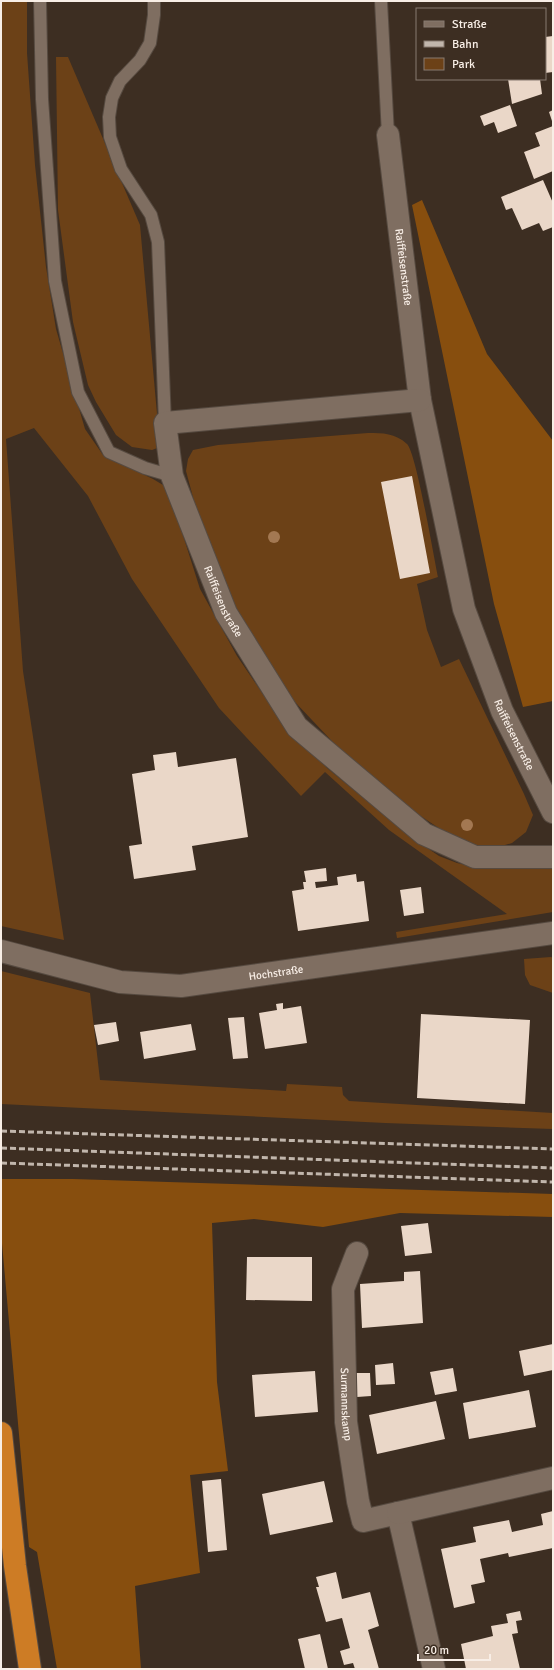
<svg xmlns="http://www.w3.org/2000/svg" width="554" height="1670" font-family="Signika,sans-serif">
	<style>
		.green { fill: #6c4117 }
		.forest { fill: #874e0e }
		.building { fill: #ead7c8 }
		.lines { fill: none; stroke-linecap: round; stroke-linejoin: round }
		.service-casing { stroke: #564a40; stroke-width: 14 }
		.minor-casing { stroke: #564a40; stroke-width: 24 }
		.tertiary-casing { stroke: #564a40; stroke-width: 24 }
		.motorway-casing { stroke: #564a40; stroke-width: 24 }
		.service { stroke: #7f6e61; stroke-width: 12 }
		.minor { stroke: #7f6e61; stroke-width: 22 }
		.tertiary { stroke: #7f6e61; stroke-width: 22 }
		.motorway { stroke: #cd7c25; stroke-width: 22 }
		.rail { stroke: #c1b6ac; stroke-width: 3; stroke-dasharray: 6 3; stroke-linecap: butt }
		.tree { fill: #a37852 }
		.labels { text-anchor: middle; stroke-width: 4; stroke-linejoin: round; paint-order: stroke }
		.street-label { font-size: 11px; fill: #f8eee6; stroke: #3d2e22 }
	</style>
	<rect width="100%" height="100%" fill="#3d2e22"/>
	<path class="green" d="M1 1H27V53L35 165 46 267 56 329 85 429 103 455 153 479 168 488 200 589 237 656 271 706 327 768 411 837 439 856 457 863 480 868 545 866 553 868V912L397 938 396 932 507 914 389 830 325 772 301 796 219 708 132 579 88 496 34 428 6 439 23 671 64 940 1 926Z
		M56 57H68L140 225 160 447 152 450 132 447 116 435 96 402 88 385 73 322 58 210Z
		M368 433C383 433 395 433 407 444 416 452 434 558 438 577L417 584 427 630 441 667 459 659 524 794 533 815 526 832 512 843 498 847 477 846 454 838 413 811 347 757 294 701 253 642 220 579 197 512 186 471 188 459 193 450 218 445Z
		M551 957 553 958V993L530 985 525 975 524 959Z
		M1 971 90 993 100 1080 286 1091 287 1084 342 1087 343 1095 349 1101 553 1113V1129L385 1123 1 1104Z"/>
	<path class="forest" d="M422 200 487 354 553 441V701L523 707 494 604 412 205Z
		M1 1179H73L553 1194V1217L400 1213 323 1227 254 1219 212 1223 217 1382 228 1471 190 1475 200 1573 135 1586 141 1669H57L37 1552 29 1547 1 1232Z"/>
	<path class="building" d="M553 36V72L545 73V37Z
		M508 79H540L542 94 512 104Z
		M510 105 517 126 498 133 494 122 484 126 480 116Z
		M553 110V124L549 112Z
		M553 126V171L534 179 524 152 540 146 535 133Z
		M543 180 553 203V227L543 231 539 223 522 230 512 208 506 210 501 197Z
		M412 476 430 573 400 579 381 482Z
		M176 752 178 767 236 758 248 837 192 846 196 870 134 879 129 846 142 844 132 774 155 770 153 755Z
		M326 868 327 881 315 882 316 888 338 885 337 877 356 874 357 882 364 881 369 921 298 931 292 891 304 889 303 882H306L304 871Z
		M421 887 424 913 404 916 400 890Z
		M283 1003V1009L301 1006 307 1043 265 1049 259 1013 277 1010 276 1004Z
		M421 1014 530 1020 525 1104 417 1098Z
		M244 1017 248 1058 233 1059 228 1018Z
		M116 1022 119 1041 98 1045 94 1025Z
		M191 1024 196 1050 144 1059 140 1032Z
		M428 1223 432 1253 405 1256 401 1226Z
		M247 1257H312V1301L246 1300Z
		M420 1271 423 1323 362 1328 360 1284 404 1281V1272Z
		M553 1344V1370L524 1376 519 1351Z
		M393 1363 395 1384 376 1385 375 1365Z
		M453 1368 457 1391 435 1395 430 1372Z
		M315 1371 318 1412 255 1417 252 1375Z
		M356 1373H370L371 1396 357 1397Z
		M529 1390 536 1427 469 1439 463 1403Z
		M436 1401 445 1439 377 1454 369 1415Z
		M221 1479 227 1550 208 1552 202 1481Z
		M324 1481 333 1522 270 1535 262 1494Z
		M553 1511V1548L509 1557 508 1553 480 1559 485 1582 471 1585 475 1603 454 1608 441 1549 476 1542 473 1527 509 1520 512 1532 543 1525 541 1514Z
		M336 1572 342 1599 370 1592 379 1626 368 1630 379 1669H355L353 1663 344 1665 340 1651 350 1648 342 1618 326 1622 316 1587H319L316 1577Z
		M520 1611 522 1620 516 1621 518 1633 512 1634 520 1669H466L461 1644 493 1636 491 1626 508 1623 506 1614Z
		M320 1634 328 1669H305L298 1639Z"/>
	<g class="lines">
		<defs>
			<path id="service" d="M40 1 42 99 55 281 78 392 109 452 145 468 172 476
				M154 1V15L150 43 140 60 120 81 112 98 109 117 110 137 121 169 151 215 158 242 165 423
				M381 1 388 135"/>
			<g id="minor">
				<path id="s1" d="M388 135 420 400 464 609 502 711 553 812"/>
				<path id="s2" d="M420 400 165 423 172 476 226 613 297 727 424 834 475 857H553"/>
				<path id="s3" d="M357 1253 343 1289 346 1422 358 1501 363 1521 398 1513 434 1669"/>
				<path d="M398 1513 553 1478"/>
			</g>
			<g id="tertiary">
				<path id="s4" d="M1 951 120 982 181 986 553 933"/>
			</g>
			<path id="motorway" d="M1 1433 15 1566 30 1669"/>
		</defs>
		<use href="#service" class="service-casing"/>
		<use href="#minor" class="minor-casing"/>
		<use href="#tertiary" class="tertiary-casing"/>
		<use href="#motorway" class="motorway-casing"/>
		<use href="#service" class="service"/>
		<use href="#minor" class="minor"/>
		<use href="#tertiary" class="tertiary"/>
		<use href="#motorway" class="motorway"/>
		<path class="rail" d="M1 1131 553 1149
			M1 1148 553 1168
			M1 1163 553 1182"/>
	</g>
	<g class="tree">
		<circle cx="274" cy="537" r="6"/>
		<circle cx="467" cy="825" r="6"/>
	</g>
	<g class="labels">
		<g class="street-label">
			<text dy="4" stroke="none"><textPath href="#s1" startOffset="133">Raiffeisenstraße</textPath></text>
			<text dy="4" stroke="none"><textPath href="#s2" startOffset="445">Raiffeisenstraße</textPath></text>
			<text dy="4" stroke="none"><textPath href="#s1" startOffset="616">Raiffeisenstraße</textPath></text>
			<text dy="4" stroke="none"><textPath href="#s4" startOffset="280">Hochstraße</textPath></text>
			<text dy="4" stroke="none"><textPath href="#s3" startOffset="154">Surmannskamp</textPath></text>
		</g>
	</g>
	<rect width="554" height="1670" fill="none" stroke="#f8eee6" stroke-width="4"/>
	<rect x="416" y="8" width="130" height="72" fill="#3d2e22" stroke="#887b70"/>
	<rect x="424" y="21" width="20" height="6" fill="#7f6e61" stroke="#887b70"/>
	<text x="452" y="28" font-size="12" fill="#f8eee6">Straße</text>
	<rect x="424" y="41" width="20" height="6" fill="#c1b6ac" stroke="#887b70"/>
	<text x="452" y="48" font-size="12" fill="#f8eee6">Bahn</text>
	<rect x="424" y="58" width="20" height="12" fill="#6c4117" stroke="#887b70"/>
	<text x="452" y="68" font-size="12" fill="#f8eee6">Park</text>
	<path d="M418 1654v6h72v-6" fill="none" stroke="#f8eee6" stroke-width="2"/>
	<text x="424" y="1654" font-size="12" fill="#f8eee6" stroke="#3d2e22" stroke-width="3" paint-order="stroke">20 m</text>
</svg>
